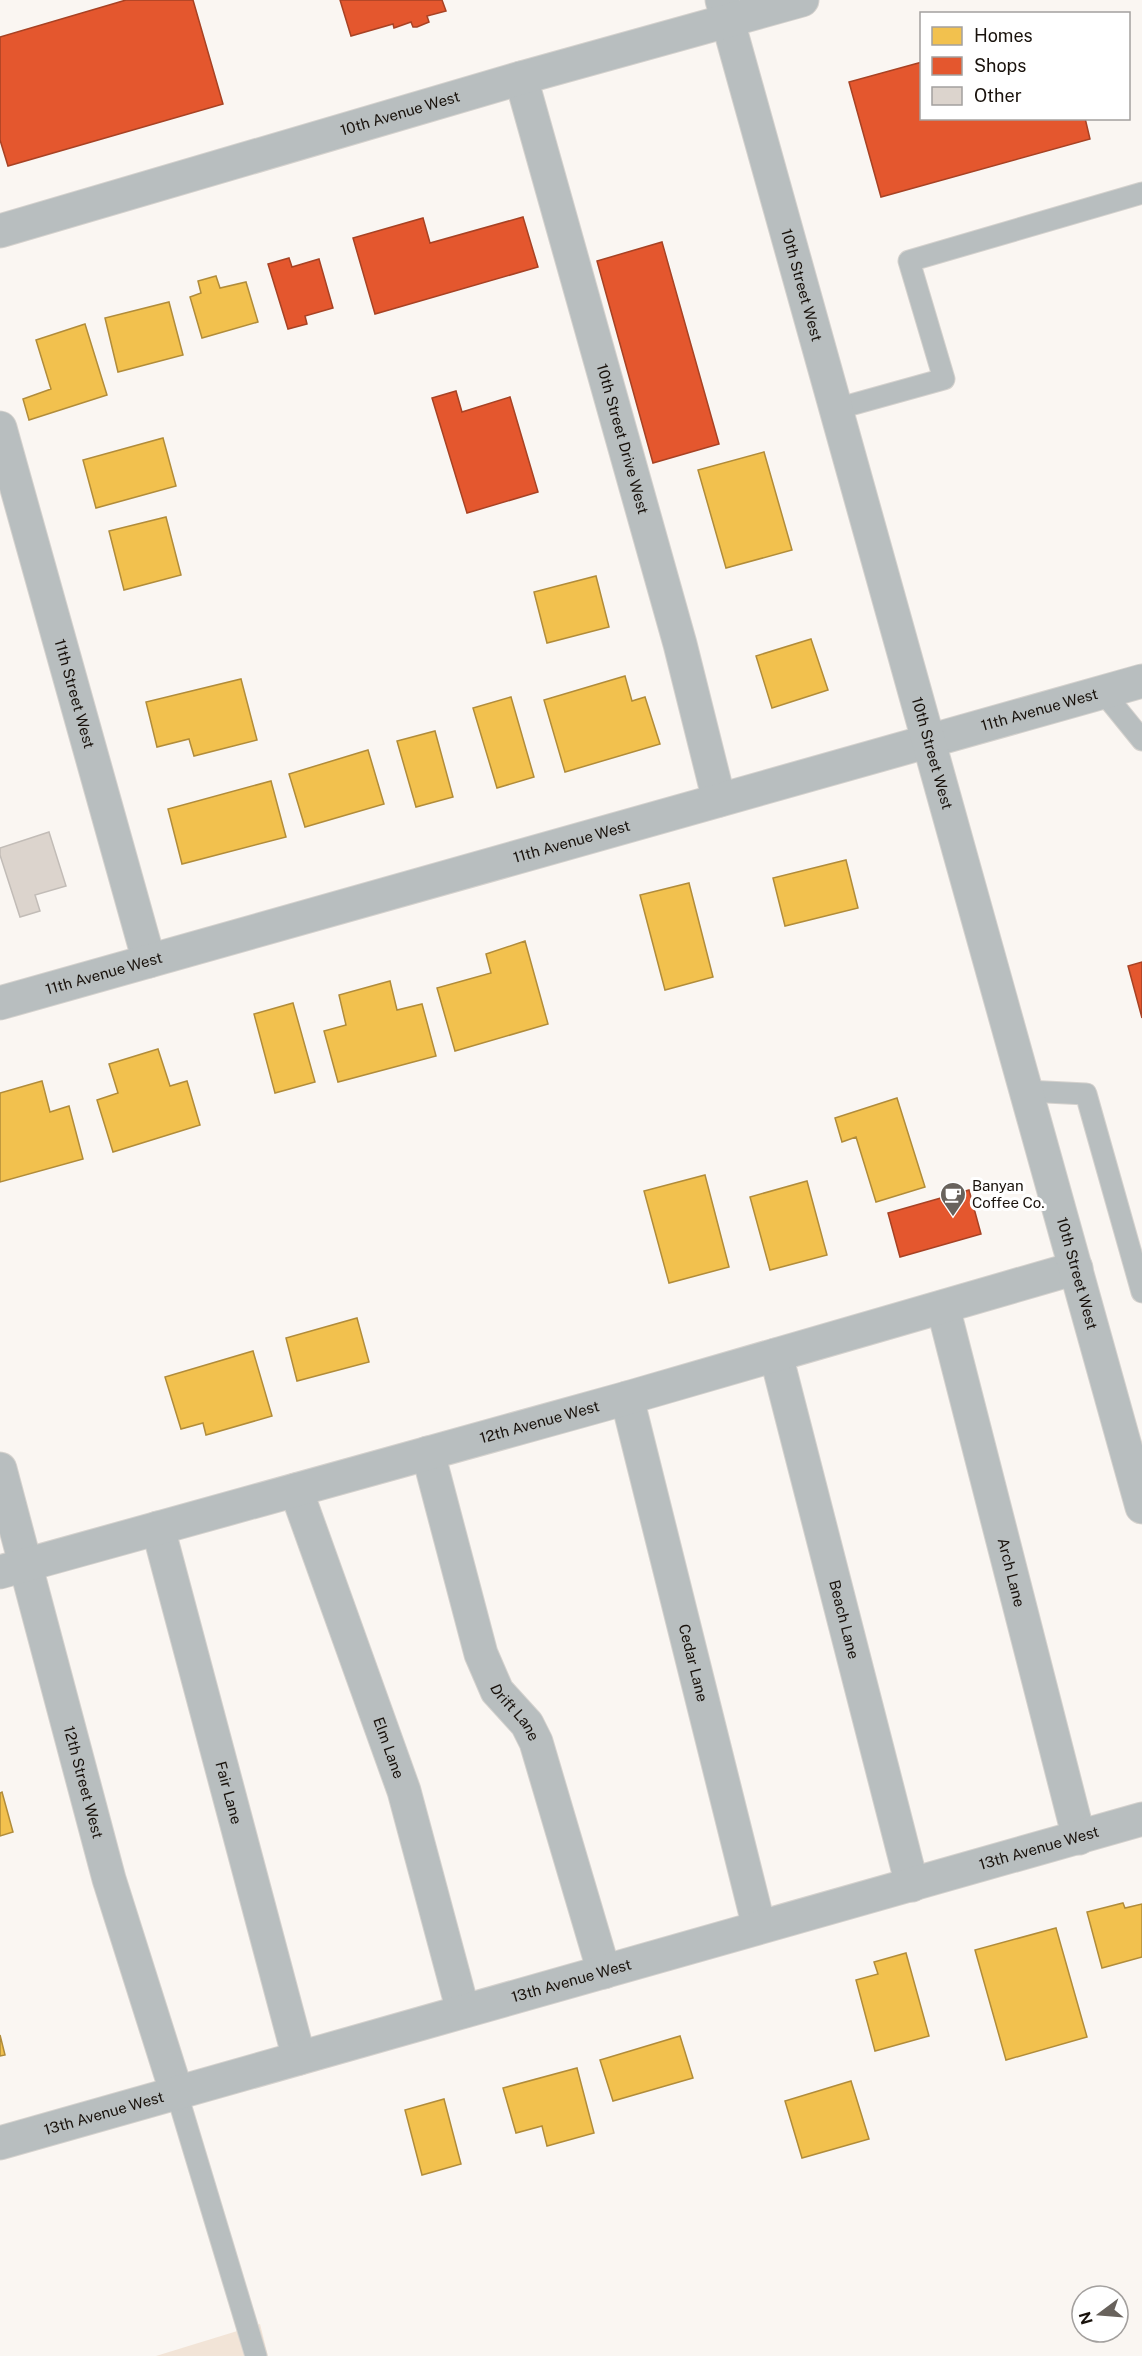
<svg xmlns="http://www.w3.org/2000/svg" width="1142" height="2356" font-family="'Public Sans',sans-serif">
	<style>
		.green { fill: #f2e4d7 }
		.homes { fill: #f2c14e; stroke: #b18c3a; stroke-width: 1.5 }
		.shops { fill: #e4572e; stroke: #a74224; stroke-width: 1.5 }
		.building { fill: #dcd4cd; stroke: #c2bcb7; stroke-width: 1.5 }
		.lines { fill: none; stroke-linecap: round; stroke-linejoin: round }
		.service-casing { stroke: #d5d2ce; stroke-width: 23 }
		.minor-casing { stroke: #d5d2ce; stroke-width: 35 }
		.tertiary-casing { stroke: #d5d2ce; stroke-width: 35 }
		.service { stroke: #b8bebf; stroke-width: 21 }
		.minor { stroke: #b8bebf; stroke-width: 33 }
		.tertiary { stroke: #b8bebf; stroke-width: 33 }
		.labels { text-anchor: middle; stroke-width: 6; stroke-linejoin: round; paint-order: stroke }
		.street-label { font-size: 15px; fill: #19120c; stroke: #fff }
		.poi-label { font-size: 15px; fill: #19120c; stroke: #fff; text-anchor: start }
	</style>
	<rect width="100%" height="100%" fill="#faf6f2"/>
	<path class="green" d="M260 2324 268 2356H156Z"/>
	<path class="homes" d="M216 276 220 288 246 282 258 322 202 338 190 297 201 293 198 281Z
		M169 302 183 355 118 372 105 318Z
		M85 324 107 395 29 420 23 399 51 389 36 340Z
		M163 438 176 486 96 508 83 460Z
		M764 452 792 550 726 568 698 470Z
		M166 517 181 575 124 590 109 531Z
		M596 576 609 627 547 643 534 592Z
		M811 639 828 690 772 708 756 656Z
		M625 676 632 701 645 697 660 744 565 772 544 700Z
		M241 679 257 740 194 756 189 739 157 747 146 702Z
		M511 697 534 777 497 788 473 708Z
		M435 731 453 797 416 807 397 741Z
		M368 750 384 804 305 827 289 774Z
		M271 781 286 837 182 864 168 809Z
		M846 860 858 908 785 926 773 878Z
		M689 883 713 977 665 990 640 895Z
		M525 941 548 1024 455 1051 437 988 491 973 486 954Z
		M390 981 397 1010 422 1004 436 1056 338 1082 324 1031 346 1025 339 995Z
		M293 1003 315 1082 275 1093 254 1014Z
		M158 1049 170 1086 187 1081 200 1125 113 1152 97 1100 118 1093 109 1064Z
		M42 1081 50 1112 69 1106 83 1159 0 1182V1093Z
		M897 1098 925 1187 876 1202 856 1137 842 1142 835 1118Z
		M705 1175 729 1267 669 1283 644 1191Z
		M807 1181 827 1255 770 1270 750 1197Z
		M357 1318 369 1362 297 1381 286 1338Z
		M253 1351 272 1416 206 1435 203 1423 181 1429 165 1377Z
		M2 1792 13 1832 0 1836V1793Z
		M1123 1903 1125 1908 1142 1904V1957L1102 1968 1087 1912Z
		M1056 1928 1087 2037 1006 2060 975 1950Z
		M906 1953 929 2036 875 2051 856 1980 878 1974 874 1962Z
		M0 2035 5 2055 0 2056Z
		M680 2036 693 2078 613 2101 600 2060Z
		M577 2068 594 2133 547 2146 542 2126 516 2133 503 2088Z
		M851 2081 869 2139 802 2158 785 2101Z
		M444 2099 461 2164 422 2175 405 2110Z"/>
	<path class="shops" d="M126 0H193L223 104 8 166 0 140V37Z
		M340 0H442L446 11 427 16 429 22 417 27H413L411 22 394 28 393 24 351 36Z
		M922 62V118H1085L1090 139 881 197 849 82Z
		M523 217 538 267 375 314 353 238 423 218 430 243Z
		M662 242 719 444 653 463 597 261Z
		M289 258 292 267 319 259 333 308 305 316 307 324 288 329 268 264Z
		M456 391 462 412 510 397 538 492 467 513 432 398Z
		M1142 962V1018L1128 966Z
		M969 1190 981 1234 900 1257 888 1213Z"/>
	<path class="building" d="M49 832 66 886 35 895 40 911 20 917 0 855V848Z"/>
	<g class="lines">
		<defs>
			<path id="service" d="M836 409 944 379 909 261 1142 193
				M1103 692 1142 740
				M1026 1091 1086 1094 1142 1292
				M177 2094 256 2356"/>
			<g id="minor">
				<path id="s1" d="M521 78 680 644 719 800"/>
				<path id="s2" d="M0 428 149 961"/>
				<path id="s3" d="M0 1003 1142 681"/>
				<path id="s4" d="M943 1307 1079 1838"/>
				<path id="s5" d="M776 1355 912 1885"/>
				<path id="s6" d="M627 1398 759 1927"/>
				<path id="s7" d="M428 1453 481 1654 497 1691 527 1724 536 1742 604 1972"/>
				<path id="s8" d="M0 1469 109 1879 177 2094"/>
				<path id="s9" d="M296 1490 404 1791 463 2011"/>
				<path id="s10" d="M158 1528 299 2058"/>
				<path id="s11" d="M0 1572 627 1398 1076 1268"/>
				<path id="s12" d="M0 2143 1142 1819"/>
			</g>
			<g id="tertiary">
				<path id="s13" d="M722 0 1142 1507"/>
				<path id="s14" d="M0 231 521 78 802 0"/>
			</g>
		</defs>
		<use href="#service" class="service-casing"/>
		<use href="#minor" class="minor-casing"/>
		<use href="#tertiary" class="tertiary-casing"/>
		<use href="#service" class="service"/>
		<use href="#minor" class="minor"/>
		<use href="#tertiary" class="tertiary"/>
	</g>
	<defs>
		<symbol id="cafe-pin" viewBox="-11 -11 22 30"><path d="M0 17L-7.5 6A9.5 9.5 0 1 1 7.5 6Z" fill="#68625c" stroke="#fff"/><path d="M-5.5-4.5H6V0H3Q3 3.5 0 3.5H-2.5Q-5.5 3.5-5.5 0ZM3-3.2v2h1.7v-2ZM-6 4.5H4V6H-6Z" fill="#fff"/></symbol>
	</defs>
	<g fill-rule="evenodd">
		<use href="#cafe-pin" x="938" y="1180" width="30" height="40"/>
	</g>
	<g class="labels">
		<g class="street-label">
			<text dy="5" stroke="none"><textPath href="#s14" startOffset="417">10th Avenue West</textPath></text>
			<text dy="5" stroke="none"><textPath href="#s13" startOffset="296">10th Street West</textPath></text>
			<text dy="5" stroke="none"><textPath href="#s1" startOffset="375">10th Street Drive West</textPath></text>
			<text dy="5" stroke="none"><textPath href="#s2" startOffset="276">11th Street West</textPath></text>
			<text dy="5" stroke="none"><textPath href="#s3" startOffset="1080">11th Avenue West</textPath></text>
			<text dy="5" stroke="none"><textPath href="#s13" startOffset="782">10th Street West</textPath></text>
			<text dy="5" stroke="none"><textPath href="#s3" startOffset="594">11th Avenue West</textPath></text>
			<text dy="5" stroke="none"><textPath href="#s3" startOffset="108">11th Avenue West</textPath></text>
			<text dy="5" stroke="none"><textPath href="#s13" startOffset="1322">10th Street West</textPath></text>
			<text dy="5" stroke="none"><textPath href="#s11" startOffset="560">12th Avenue West</textPath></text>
			<text dy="5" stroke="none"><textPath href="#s4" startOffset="274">Arch Lane</textPath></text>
			<text dy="5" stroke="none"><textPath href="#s5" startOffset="273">Beach Lane</textPath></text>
			<text dy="5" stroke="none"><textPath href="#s6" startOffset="273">Cedar Lane</textPath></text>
			<text dy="5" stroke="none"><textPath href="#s7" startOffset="276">Drift Lane</textPath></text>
			<text dy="5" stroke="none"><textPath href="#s9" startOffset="274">Elm Lane</textPath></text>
			<text dy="5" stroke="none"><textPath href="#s8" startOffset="324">12th Street West</textPath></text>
			<text dy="5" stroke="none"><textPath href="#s10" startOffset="274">Fair Lane</textPath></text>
			<text dy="5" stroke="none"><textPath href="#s12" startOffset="1080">13th Avenue West</textPath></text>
			<text dy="5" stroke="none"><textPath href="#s12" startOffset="594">13th Avenue West</textPath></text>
			<text dy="5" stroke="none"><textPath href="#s12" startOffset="108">13th Avenue West</textPath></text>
		</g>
		<g class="poi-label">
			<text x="972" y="1191">Banyan<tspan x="972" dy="17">Coffee Co.</tspan></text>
		</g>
	</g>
	<rect x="920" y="12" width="210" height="108" fill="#ffffff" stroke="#a3a09e" stroke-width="1.5"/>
	<rect x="932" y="27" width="30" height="18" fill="#f2c14e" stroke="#a3a09e" stroke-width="1.5"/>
	<text x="974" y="42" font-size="18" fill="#19120c">Homes</text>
	<rect x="932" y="57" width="30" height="18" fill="#e4572e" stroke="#a3a09e" stroke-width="1.5"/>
	<text x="974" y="72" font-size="18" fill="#19120c">Shops</text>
	<rect x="932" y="87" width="30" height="18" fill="#dcd4cd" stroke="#a3a09e" stroke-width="1.5"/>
	<text x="974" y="102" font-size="18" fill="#19120c">Other</text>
	<g transform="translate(1100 2314) rotate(254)"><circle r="28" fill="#ffffff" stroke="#a3a09e" stroke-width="1.5"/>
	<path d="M0-4.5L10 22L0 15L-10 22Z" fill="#68625c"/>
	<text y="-9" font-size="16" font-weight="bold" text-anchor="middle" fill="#19120c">N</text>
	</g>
</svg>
